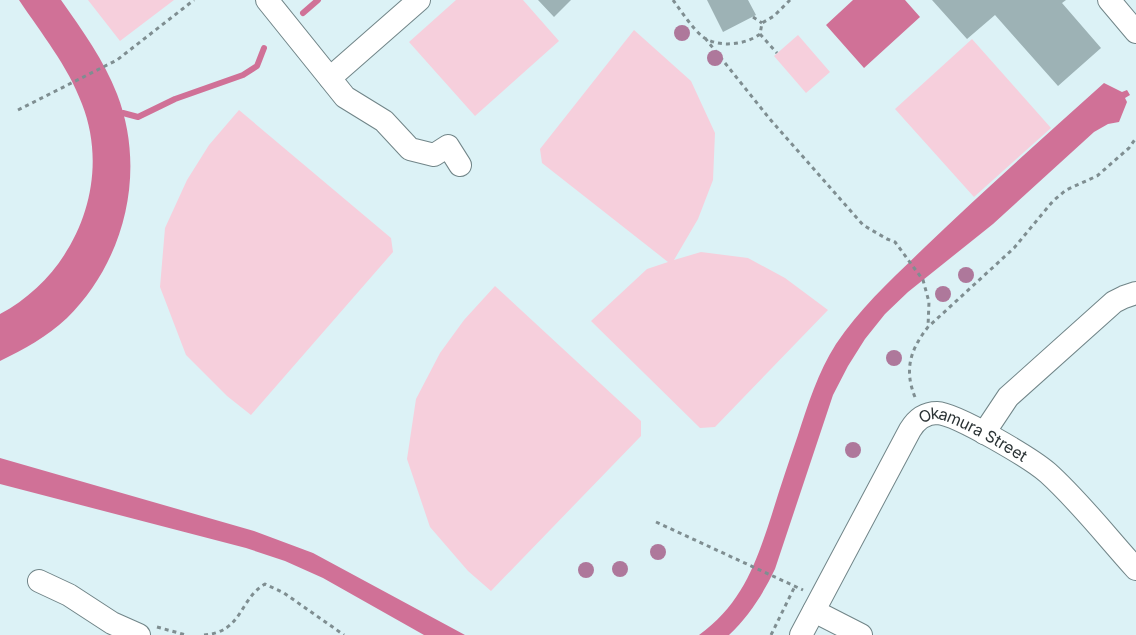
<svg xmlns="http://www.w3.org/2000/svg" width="1136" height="635" font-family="Inter,sans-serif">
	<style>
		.green { fill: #f6cfdc }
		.water { fill: #d07197 }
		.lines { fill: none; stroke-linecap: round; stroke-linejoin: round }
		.stream { stroke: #d07197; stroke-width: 6 }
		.building { fill: #9db2b5 }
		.minor-casing { stroke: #718588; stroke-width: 24 }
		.path { stroke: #7f8e91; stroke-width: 3; stroke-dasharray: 4 4; stroke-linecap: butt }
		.minor { stroke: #fff; stroke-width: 22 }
		.tree { fill: #ae789b }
		.labels { text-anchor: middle; stroke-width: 4; stroke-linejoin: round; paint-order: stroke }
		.street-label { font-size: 16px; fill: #2b3335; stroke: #f4fdfe }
	</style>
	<rect width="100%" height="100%" fill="#dcf2f6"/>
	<path class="green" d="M88 0H174L120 41Z
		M456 0H523L559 41 475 116 409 42Z
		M634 30 691 81 715 133 713 180 698 219 674 260 701 252 748 258 785 278 828 310 715 427 700 428 591 321 647 269 668 262 542 163 540 149Z
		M798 35 830 72 806 93 774 56Z
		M972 39 1051 128 974 197 895 109Z
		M239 110 391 238 393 252 251 415 227 396 186 355 160 287 165 228 187 180 209 145Z
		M495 286 641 421V436L491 591 468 571 430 527 407 459 416 399 440 353 464 320Z"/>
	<path class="water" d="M19 0H61C82 30 104 60 117 94 147 171 125 261 67 318 47 337 24 349 0 361V314C74 275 113 183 82 104 68 66 41 33 19 0Z
		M853 0H905L920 17 864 68 826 25Z
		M1104 83 1122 92 1127 90 1130 95 1125 98 1127 102 1119 122 1108 124 1094 132 993 224 908 292 885 314 865 339 848 366 833 395 775 569C763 594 749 616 729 635H699C743 603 756 563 772 514 780 488 789 461 798 435 808 404 818 372 836 344 861 307 893 278 925 247 983 191 1044 137 1104 83Z
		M0 458 254 531 313 553 465 635H424L323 578 285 561 246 548 0 484Z"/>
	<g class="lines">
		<path class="stream" d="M303 13 318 0
			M123 113 138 117 175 99 243 75 257 66 264 48"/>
	</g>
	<path class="building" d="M538 0H571L554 17Z
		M707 0H748L756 15 723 32Z
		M932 0H1066L1062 3 1101 48 1058 86 995 15 967 39Z"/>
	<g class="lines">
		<defs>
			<g id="minor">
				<path d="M267 0 345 97 384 121 410 149 434 155 448 146 460 165"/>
				<path d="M1109 0 1136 32"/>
				<path d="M330 78 419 0"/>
				<path d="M984 433 1008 397 1114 302 1124 297 1136 293"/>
				<path d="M39 581 69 595 112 623 139 635"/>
				<path d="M814 611 861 635"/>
				<path id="s1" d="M801 635 910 430C916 420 925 413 937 413 957 414 1032 459 1048 473 1080 502 1107 537 1136 569"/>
			</g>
		</defs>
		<use href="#minor" class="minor-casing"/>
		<path class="path" d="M673 0C682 12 691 27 703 37 718 48 746 45 760 34L762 23 774 16 790 0
			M753 17 762 23
			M760 34 777 53
			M705 38 769 118 863 225 887 239 895 242 923 280 929 302 928 327
			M18 110 117 60 194 0
			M915 397C904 370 910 350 928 327L1014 248 1053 201 1066 190 1097 176 1129 148 1136 138
			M656 522 803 590
			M157 627 186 635
			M204 635C243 632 239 599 265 584L284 593 344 635
			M771 635 795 586"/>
		<use href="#minor" class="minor"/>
	</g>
	<g class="tree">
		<circle cx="682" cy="33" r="8"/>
		<circle cx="715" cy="58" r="8"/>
		<circle cx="966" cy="275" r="8"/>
		<circle cx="943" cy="294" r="8"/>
		<circle cx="894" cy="358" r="8"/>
		<circle cx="853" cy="450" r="8"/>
		<circle cx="658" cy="552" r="8"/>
		<circle cx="620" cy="569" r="8"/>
		<circle cx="586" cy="570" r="8"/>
	</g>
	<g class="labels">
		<g class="street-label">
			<text dy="6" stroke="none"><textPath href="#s1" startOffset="306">Okamura Street</textPath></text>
		</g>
	</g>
</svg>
